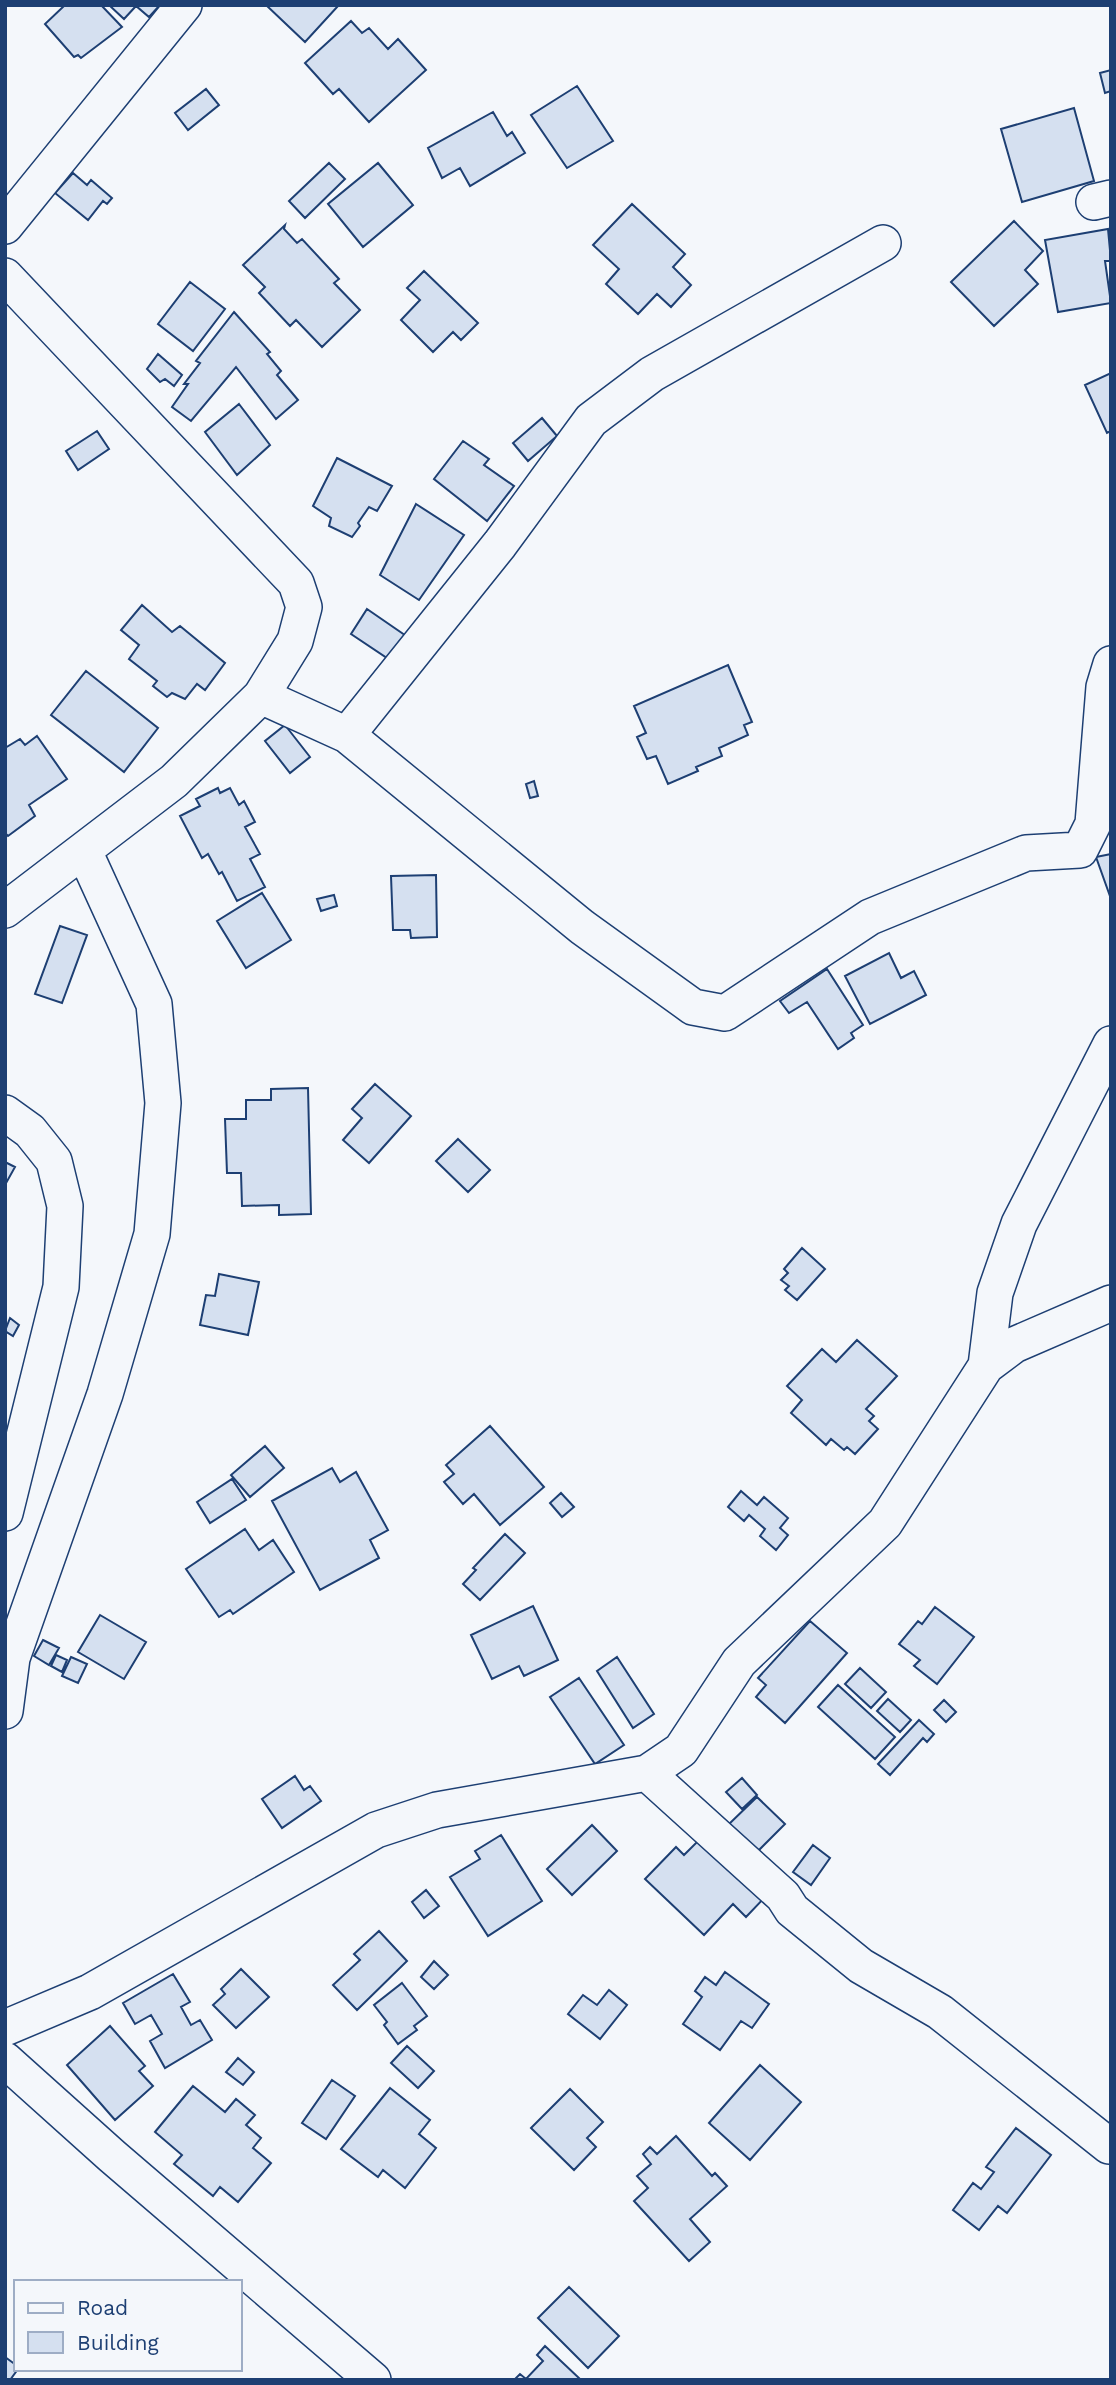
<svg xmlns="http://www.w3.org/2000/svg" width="1116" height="2385" font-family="'Work Sans',sans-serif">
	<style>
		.building { fill: #d5e0f0; stroke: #1d3f73; stroke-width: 2 }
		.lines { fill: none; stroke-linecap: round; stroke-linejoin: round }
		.street-casing { stroke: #1d3f73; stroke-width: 38 }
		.street { stroke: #f4f7fb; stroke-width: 35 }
	</style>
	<rect width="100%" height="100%" fill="#f4f7fb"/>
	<path class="building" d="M65 5H101L122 27 81 58 78 55 74 57 45 24Z
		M109 5H160L149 17 136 6 124 19Z
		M266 5H337L338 6 305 42Z
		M351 21 362 33 369 28 388 49 398 39 426 70 369 122 339 89 333 94 305 63Z
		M1111 70V91L1105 93 1100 73Z
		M577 86 613 141 567 168 531 115Z
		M206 89 219 105 188 130 175 113Z
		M1074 108 1094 181 1022 202 1001 129Z
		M493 112 507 136 512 132 525 153 470 186 460 168 442 178 428 148Z
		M329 163 345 179 305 218 289 201Z
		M378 163 413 205 363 247 328 204Z
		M73 173 87 185 91 180 112 198 107 204 103 201 88 220 55 193Z
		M632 204 685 254 673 267 691 285 671 307 657 294 638 314 606 284 619 269 593 245Z
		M1014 221 1043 251 1025 270 1038 284 994 326 951 282Z
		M285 225 284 229 297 243 302 239 339 279 334 283 360 310 322 347 296 320 290 326 259 293 265 287 243 265Z
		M1108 229 1111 261H1105L1111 303 1058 312 1045 240Z
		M424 271 478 323 461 340 453 332 433 352 401 320 420 300 407 288Z
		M190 282 225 309 193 351 158 324Z
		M234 312 270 352 267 354 281 371 277 375 298 400 276 419 236 367 191 421 172 407 188 384H184L200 363 196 361Z
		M158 354 182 375 174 386 165 379 160 382 147 369Z
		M1111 373V431L1107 433 1085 385Z
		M239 404 270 445 237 475 205 432Z
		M542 418 557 436 528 461 513 443Z
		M97 431 109 449 78 470 66 451Z
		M463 441 489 459 484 465 514 486 487 521 434 479Z
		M337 458 392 486 377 511 369 507 358 523 360 526 352 537 329 526 331 518 313 506Z
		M416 504 464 535 419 600 380 575Z
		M142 605 172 632 180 626 225 663 205 690 197 684 185 699 172 693 167 697 153 686 157 681 129 659 139 645 121 630Z
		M367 609 412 640 396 664 351 634Z
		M728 665 752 722 744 725 748 735 719 748 722 756 696 767 698 771 668 784 656 756 647 759 637 737 646 733 634 706Z
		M86 671 158 728 124 772 51 715Z
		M285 725 310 757 290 773 265 741Z
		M37 736 67 779 29 805 35 816 8 836 5 833V748L20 739 25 745Z
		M534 781 538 796 530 798 526 784Z
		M218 788 220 793 230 788 239 805 244 801 255 822 245 827 260 854 250 859 265 887 237 901 222 872 219 874 208 854 202 858 180 816 200 806 196 799Z
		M1111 854V899L1096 857Z
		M436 875 437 937 411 938 410 930H393L391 876Z
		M262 893 291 940 246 968 217 921Z
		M334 895 337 906 321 911 317 899Z
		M60 926 87 935 62 1003 35 994Z
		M889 953 901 978 914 971 926 995 870 1024 845 976Z
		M827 969 863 1025 851 1033 854 1038 838 1049 807 1002 789 1013 780 1001Z
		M375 1084 411 1116 369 1163 343 1140 362 1118 352 1109Z
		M308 1088 311 1214 279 1215V1205L242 1206 241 1173H227L225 1119H246V1100H271V1089Z
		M458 1139 490 1170 468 1192 436 1161Z
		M5 1162 15 1167 5 1185Z
		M802 1248 825 1269 797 1300 785 1290 789 1286 781 1280 788 1273 784 1269Z
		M219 1274 259 1282 248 1335 200 1325 206 1295 215 1296Z
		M10 1318 19 1325 13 1336 5 1331Z
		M857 1340 897 1376 866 1409 874 1416 869 1421 878 1429 855 1454 847 1447 844 1450 831 1439 826 1445 791 1413 802 1400 787 1386 822 1349 836 1362Z
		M490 1426 544 1487 500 1525 474 1494 463 1504 444 1482 454 1474 446 1465Z
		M265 1446 284 1468 250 1497 231 1475Z
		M332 1468 340 1482 356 1472 388 1530 370 1540 379 1558 320 1590 272 1501Z
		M232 1479 246 1500 210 1523 197 1502Z
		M741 1491 757 1505 764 1497 788 1518 780 1528 788 1535 776 1550 760 1536 765 1529 749 1515 744 1521 728 1507Z
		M561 1493 574 1507 562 1517 550 1503Z
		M245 1529 259 1550 273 1540 294 1572 233 1614 230 1610 219 1617 186 1569Z
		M505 1534 525 1553 480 1600 463 1584 476 1570 473 1568Z
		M533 1606 558 1660 524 1676 519 1666 492 1679 471 1635Z
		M935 1607 974 1637 937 1684 914 1666 920 1660 899 1644 918 1621 922 1624Z
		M100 1615 146 1642 124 1679 78 1652Z
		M810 1621 847 1653 785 1723 756 1697 766 1685 758 1678Z
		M43 1640 59 1648 49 1665 34 1656Z
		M56 1655 67 1660 62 1672 51 1666Z
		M71 1657 87 1664 78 1683 62 1676Z
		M617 1657 654 1714 633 1728 597 1671Z
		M860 1668 886 1692 871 1708 845 1684Z
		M579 1678 624 1745 595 1764 550 1697Z
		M838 1685 895 1737 875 1759 818 1707Z
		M888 1699 911 1720 900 1732 877 1711Z
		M944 1700 956 1712 946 1722 934 1710Z
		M919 1720 934 1734 927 1742 923 1738 890 1775 878 1764Z
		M295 1776 304 1790 310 1786 321 1801 282 1828 262 1799Z
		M742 1778 757 1795 742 1809 726 1792Z
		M757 1797 785 1824 755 1854 727 1826Z
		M592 1825 617 1851 572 1895 547 1869Z
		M501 1835 542 1901 488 1936 450 1877 480 1859 475 1851Z
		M700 1839 767 1895 746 1917 733 1904 704 1935 645 1879 676 1847 684 1855Z
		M813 1845 830 1858 811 1885 793 1872Z
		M426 1890 439 1906 424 1918 412 1902Z
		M379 1931 407 1961 357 2010 333 1985 360 1960 354 1954Z
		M434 1961 448 1975 434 1989 421 1977Z
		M241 1969 269 1997 236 2028 213 2005 225 1994 221 1989Z
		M725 1972 769 2004 752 2028 741 2021 720 2050 683 2024 702 1997 695 1991 705 1977 716 1985Z
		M173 1974 190 2002 181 2007 191 2025 200 2020 212 2040 165 2068 150 2041 162 2034 151 2015 135 2024 123 2003Z
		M402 1983 427 2016 414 2026 417 2030 398 2044 384 2025 387 2022 374 2005Z
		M609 1990 627 2005 600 2039 568 2014 583 1995 597 2005Z
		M110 2026 145 2066 139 2071 153 2086 115 2120 67 2065Z
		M407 2046 434 2071 418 2088 391 2063Z
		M238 2058 254 2072 243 2085 226 2072Z
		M760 2065 801 2102 750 2160 709 2123Z
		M332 2080 355 2096 326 2139 302 2123Z
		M193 2086 225 2112 236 2099 255 2115 246 2125 261 2138 253 2148 271 2163 238 2202 220 2187 213 2196 174 2164 182 2155 155 2132Z
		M390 2088 430 2120 419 2134 436 2148 405 2188 383 2170 378 2177 341 2149Z
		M570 2089 603 2122 587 2138 596 2147 574 2170 531 2128Z
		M1016 2128 1051 2155 1007 2213 998 2206 979 2230 953 2210 973 2183 981 2189 994 2172 986 2167Z
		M676 2136 712 2176 715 2173 727 2186 690 2219 710 2242 689 2261 634 2201 648 2188 637 2176 651 2164 643 2154 650 2147 657 2154Z
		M569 2287 619 2336 588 2368 538 2318Z
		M545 2346 580 2379 579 2380H514L520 2374 526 2379 543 2361 537 2355Z
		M5 2357 16 2365V2369H18L10 2380H5Z"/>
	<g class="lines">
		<defs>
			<path id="street" d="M1094 202 1111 198
				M5 226 184 5
				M5 276 296 583 304 607 295 641 261 696 174 781 5 910
				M261 696 347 735 582 927 693 1007 725 1013 870 917 1026 853 1080 850 1093 824 1104 687 1111 664
				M347 735 500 544 591 420 652 374 883 243
				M5 1113 30 1131 54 1161 65 1206 61 1287 5 1513
				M986 1366 995 1293 1019 1224 1111 1044
				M5 1711 12 1658 105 1394 152 1234 163 1103 154 1004 84 851
				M647 1773 783 1896 792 1910 861 1966 940 2012 1109 2146
				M5 2028 90 1992 376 1830 437 1810 647 1773 681 1750 739 1662 885 1523 986 1366 1014 1345 1111 1303
				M5 2060 112 2156 373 2380"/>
		</defs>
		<use href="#street" class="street-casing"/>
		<use href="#street" class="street"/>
	</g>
	<rect width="1116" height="2385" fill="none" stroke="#1d3f73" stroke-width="14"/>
	<rect x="14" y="2280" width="228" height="91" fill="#f4f7fb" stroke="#9eadc5" stroke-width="2"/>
	<rect x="28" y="2303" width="35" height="10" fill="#f4f7fb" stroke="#9eadc5" stroke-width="2"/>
	<text x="77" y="2315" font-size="21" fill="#1d3f73">Road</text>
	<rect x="28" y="2332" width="35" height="21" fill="#d5e0f0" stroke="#9eadc5" stroke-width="2"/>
	<text x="77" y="2350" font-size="21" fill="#1d3f73">Building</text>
</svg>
